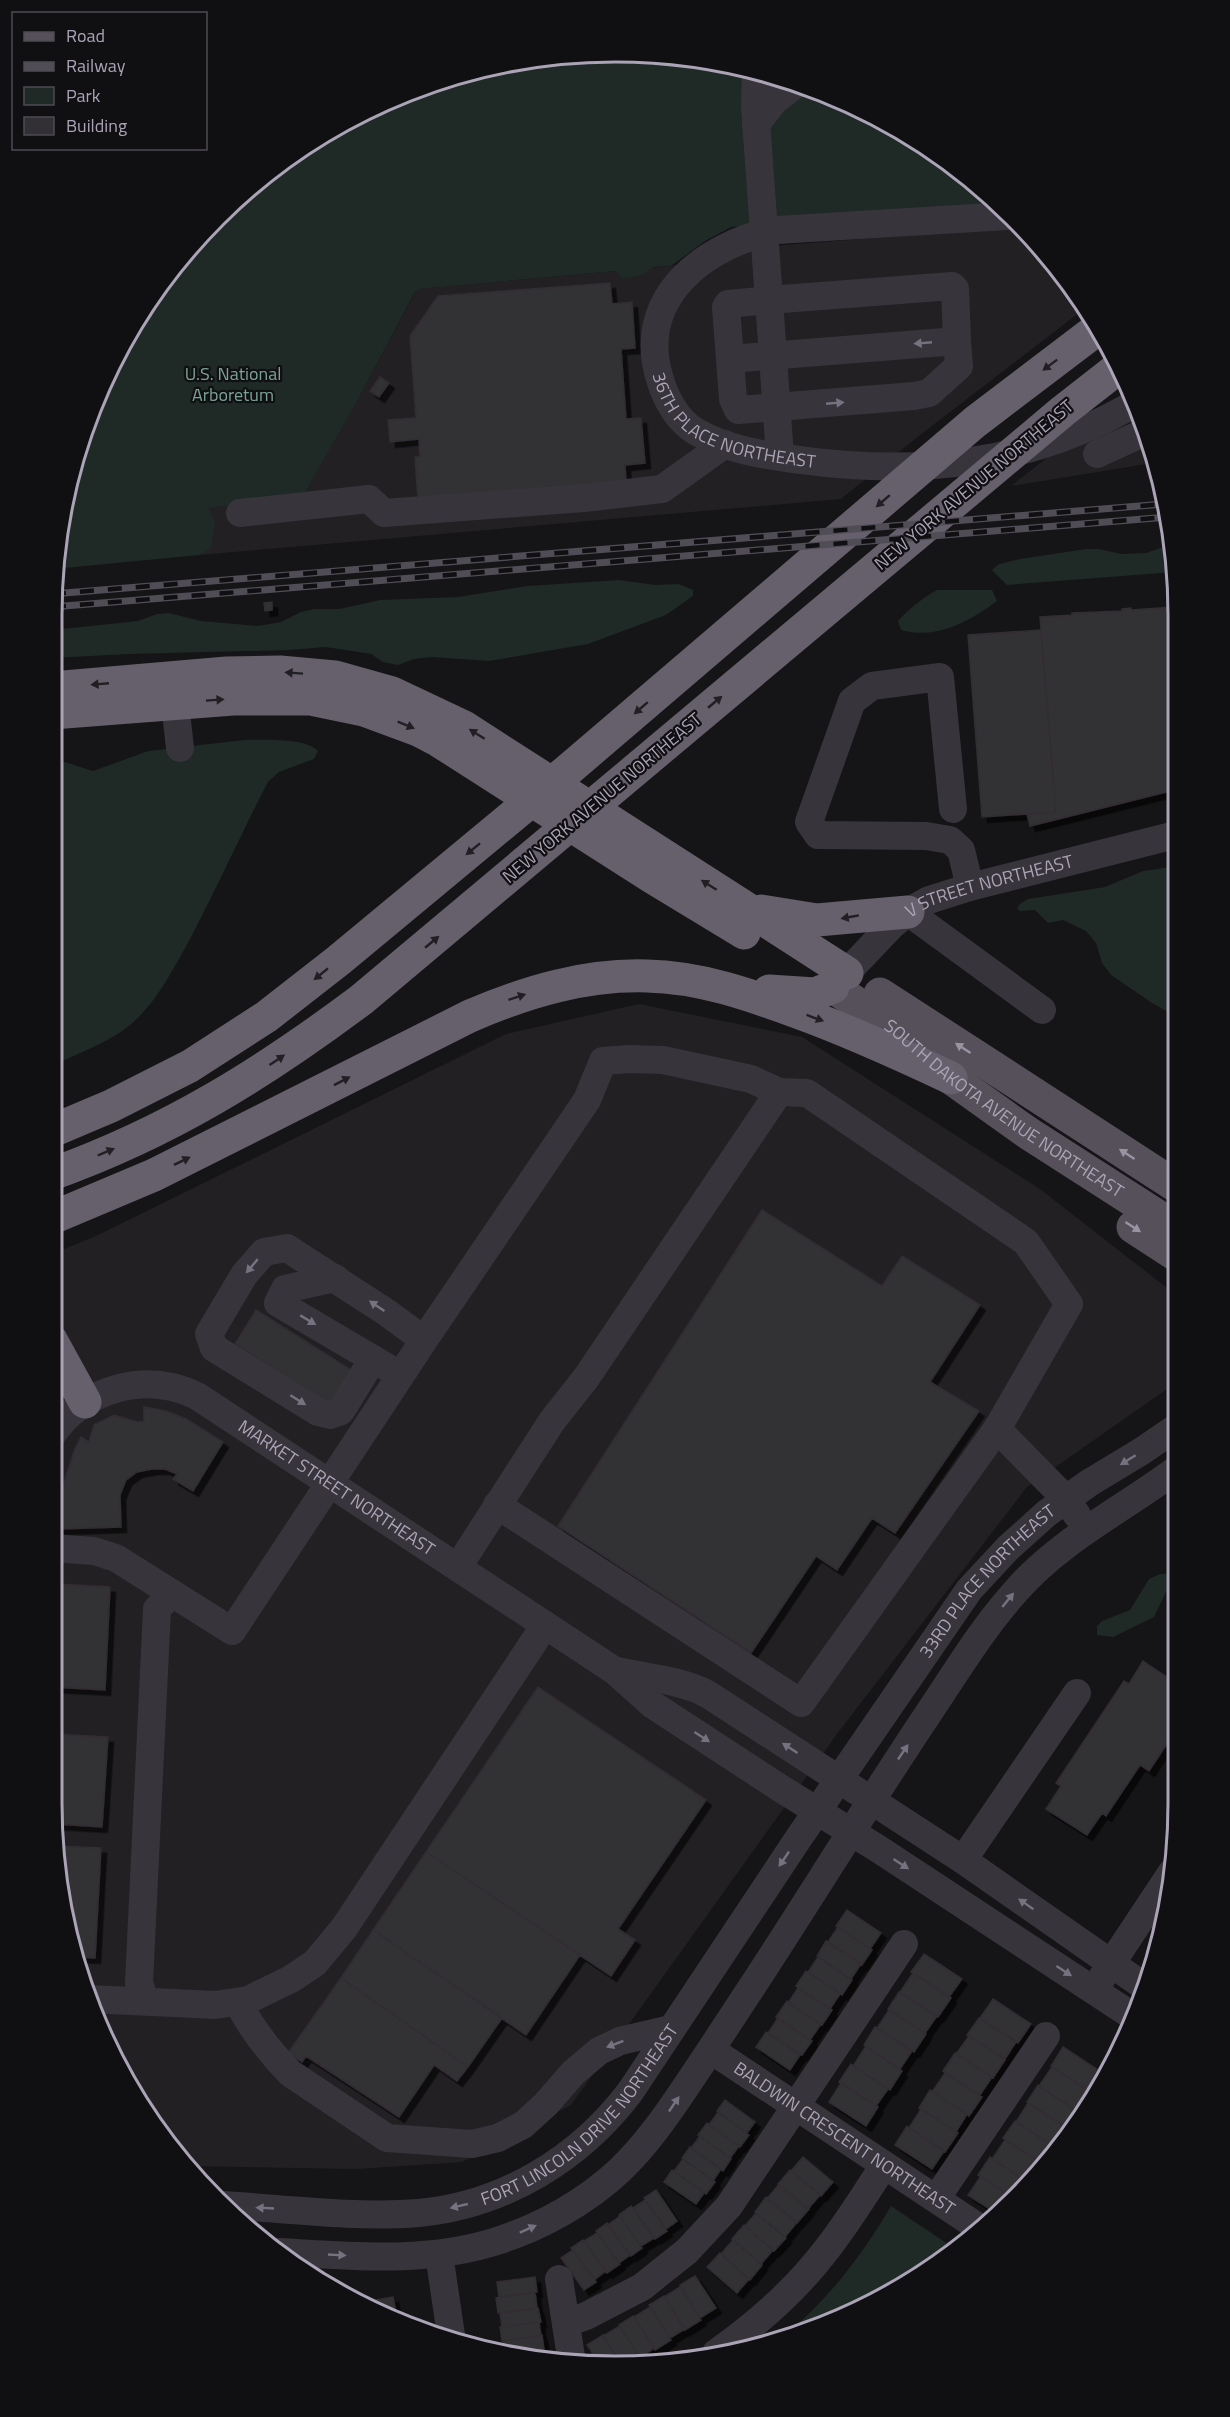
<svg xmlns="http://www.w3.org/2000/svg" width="1230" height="2417" font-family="'Titillium Web',sans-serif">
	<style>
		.built { fill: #222023 }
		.green { fill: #1f2926 }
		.building { fill: #333035; stroke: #302d32; stroke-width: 1.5; filter: url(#shadow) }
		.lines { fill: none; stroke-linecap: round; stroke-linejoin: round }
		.minor { stroke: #38343b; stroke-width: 28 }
		.major { stroke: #55505a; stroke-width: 33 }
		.highway { stroke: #65606c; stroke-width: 33 }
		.rail-casing { stroke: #514d56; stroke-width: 7 }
		.rail { stroke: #100f11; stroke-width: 4.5; stroke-dasharray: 14; stroke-linecap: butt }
		.oneway { fill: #77727f }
		.oneway2 { fill: #211f23 }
		.oneway3 { fill: #9a93a4 }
		.labels { text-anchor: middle; stroke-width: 4.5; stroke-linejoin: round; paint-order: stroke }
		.park-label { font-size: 18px; fill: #7aa398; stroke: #100f11 }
		.street-label { font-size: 18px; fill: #aba4b7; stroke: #100f11 }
		.rim { fill: none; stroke: #aba4b7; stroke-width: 3 }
	</style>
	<defs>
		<filter id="shadow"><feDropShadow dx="5.5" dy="5.5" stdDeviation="0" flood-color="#0009"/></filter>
	</defs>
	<rect width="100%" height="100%" fill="#151416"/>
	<path class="built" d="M1018 227 1063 272 1084 309 915 439 841 499 200 555 203 509 360 396 417 289 671 266 745 248Z
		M1141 417 1153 463 1011 486 1062 446 1121 429Z
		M639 1004 802 1037 1040 1189 1176 1295 1177 1382 1027 1487 837 1734 571 2105 462 2162 357 2169 187 2166 168 2146 81 1984 51 1802 52 1254 96 1236 506 1034Z"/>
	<path class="green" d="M652 52 761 70 864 109 959 168 994 203 731 227 705 241 671 266 653 267 642 275 622 279 616 271 419 289 415 292 360 396 304 494 209 508 215 522 211 548 200 555 54 569 70 469 109 366 167 272 243 191 333 127 433 81 541 56Z
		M1174 543V572L1007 585 992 570 999 564 1020 559 1086 549H1099L1121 554 1146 553Z
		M619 580 655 585 679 584 693 590V596L666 615 588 644 489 661 432 657 414 659 398 665 383 662 371 654 326 647 289 650 130 654 52 658V630L138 621 157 614 169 613 201 621 258 626 281 622 301 612 314 609H339L380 600 458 597 527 586Z
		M937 590H992L997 601C969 622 936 640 901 630L898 621C910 608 922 598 937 590Z
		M244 740C263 740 305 737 318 751L314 759 279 772 268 782C241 834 217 888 189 941 172 971 154 1008 125 1029 103 1045 76 1054 52 1066V758L93 771 148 751Z
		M1171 867 1175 868V1016L1152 1003 1111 975 1102 963 1096 943 1086 931 1063 920 1048 923 1035 910 1020 911 1017 908 1020 904 1028 899 1105 887 1143 871Z
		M1177 1573V1590L1166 1592 1154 1617 1113 1637 1097 1635V1626L1102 1621 1130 1610 1149 1579 1160 1574Z
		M891 2206 951 2246 864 2308 791 2330C832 2295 864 2252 891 2206Z"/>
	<path class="building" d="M610 283 612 304 632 302 635 348 621 349 626 419 641 418 645 463 625 465 626 483 418 500 415 457H420L419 439 390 442 388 420 416 418 410 336 438 296Z
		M380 377 389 383 379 397 370 391Z
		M272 602V610L265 611 264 603Z
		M1174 605 1175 790 1030 826 1027 814 1056 812 1040 617 1072 615V613L1122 611V609L1131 608V610L1174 607Z
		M1041 630 1056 812 982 817 968 635Z
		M762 1210 882 1286 902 1256 980 1305 930 1382 979 1411 895 1533 872 1518 837 1570 816 1556 751 1653 558 1526Z
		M256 1310 354 1372 331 1407 235 1344Z
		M144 1407 166 1411 186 1419 223 1442 193 1491 173 1479 177 1474 165 1469H152L137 1472 126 1480 120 1495 121 1527 59 1529 58 1501 75 1449 81 1437 89 1442 94 1425 114 1415 137 1422H144Z
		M57 1584 110 1587 105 1690 52 1687Z
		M1143 1661 1177 1684 1178 1740 1172 1736 1149 1771 1140 1765 1106 1816 1102 1813 1087 1835 1046 1809 1061 1786 1056 1783 1124 1681 1129 1684Z
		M538 1687 706 1800 618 1929 635 1940 611 1976 426 1852Z
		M51 1734 108 1737 102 1827 55 1824 51 1802Z
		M58 1846 101 1848 95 1958 77 1957Z
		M426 1852 580 1955 526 2035 373 1930Z
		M847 1910 881 1933 870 1949 836 1926Z
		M838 1927 872 1950 862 1965 828 1942Z
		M373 1930 502 2018 468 2067 341 1978Z
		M826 1941 861 1964 851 1979 817 1956Z
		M924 1954 962 1979 949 1997 911 1972Z
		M818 1957 852 1980 842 1995 808 1972Z
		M806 1971 840 1994 830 2009 796 1986Z
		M913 1973 951 1998 938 2017 900 1992Z
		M341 1978 468 2067 457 2081 434 2065 399 2117 306 2056 302 2062 288 2053Z
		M798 1988 832 2010 822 2025 788 2003Z
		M899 1992 937 2016 925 2033 888 2009Z
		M993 1999 1031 2024 1018 2043 980 2018Z
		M787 2001 821 2024 810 2040 776 2017Z
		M889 2010 926 2034 914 2052 877 2028Z
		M778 2018 812 2041 802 2055 768 2033Z
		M979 2018 1016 2042 1005 2059 967 2035Z
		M875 2027 912 2051 900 2069 864 2045Z
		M766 2032 800 2055 790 2070 756 2047Z
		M969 2036 1005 2060 993 2078 956 2054Z
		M866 2046 902 2071 890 2090 853 2066Z
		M1063 2047 1101 2072 1088 2091 1051 2066Z
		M955 2053 992 2077 980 2095 943 2071Z
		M851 2064 888 2089 876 2106 839 2082Z
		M1052 2067 1090 2091 1077 2111 1039 2086Z
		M945 2073 982 2097 969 2116 932 2092Z
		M841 2083 878 2107 866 2126 829 2102Z
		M1038 2085 1075 2110 1064 2126 1027 2102Z
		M930 2090 967 2114 956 2132 919 2108Z
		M725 2100 755 2122 747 2133 717 2111Z
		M1028 2103 1065 2127 1053 2146 1016 2122Z
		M921 2109 958 2133 945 2152 909 2128Z
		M718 2112 749 2135 740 2147 709 2125Z
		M1015 2121 1051 2145 1039 2162 1003 2138Z
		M707 2123 739 2146 730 2158 698 2135Z
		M907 2126 944 2151 932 2169 895 2145Z
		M700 2136 731 2159 723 2171 691 2148Z
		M1005 2140 1041 2163 1027 2182 992 2159Z
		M690 2147 721 2169 713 2181 682 2158Z
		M803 2157 833 2182 821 2196 791 2171Z
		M990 2157 1027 2182 1015 2199 978 2175Z
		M683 2159 715 2182 706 2194 674 2171Z
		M672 2170 704 2193 696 2204 664 2182Z
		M790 2170 820 2195 808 2209 778 2184Z
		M981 2176 1015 2199 996 2213 968 2195Z
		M779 2184 809 2209 797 2223 767 2199Z
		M656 2190 677 2221 666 2229 644 2198Z
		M766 2197 797 2222 785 2237 755 2212Z
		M645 2200 667 2231 655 2239 633 2208Z
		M631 2206 654 2238 641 2246 619 2215Z
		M756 2213 786 2238 774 2251 745 2226Z
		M620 2216 642 2248 631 2256 608 2225Z
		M607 2223 630 2255 619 2263 596 2231Z
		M744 2225 773 2250 761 2264 732 2239Z
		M597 2233 620 2264 607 2273 584 2241Z
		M583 2240 606 2271 594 2280 571 2248Z
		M733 2240 762 2265 750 2280 721 2254Z
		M573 2250 596 2282 584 2290 561 2258Z
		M720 2253 749 2279 737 2293 707 2267Z
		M695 2276 716 2308 700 2318 680 2285Z
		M535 2277 537 2292 499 2297 497 2282Z
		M680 2287 701 2320 685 2330 664 2297Z
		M535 2292 537 2308 498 2313 496 2298Z
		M664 2296 685 2329 670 2338 649 2305Z
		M393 2297 396 2313 363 2302Z
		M650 2307 671 2340 655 2350 634 2317Z
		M538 2308 541 2322 502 2327 500 2313Z
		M633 2316 654 2348 640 2358 619 2325Z
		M539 2322 541 2336 502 2341 500 2327Z
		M620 2326 640 2358 639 2360 618 2359 603 2336Z
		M542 2335 544 2350 506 2355 503 2341Z
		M603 2335V2336L618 2359 596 2358 587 2345Z
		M542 2351 543 2356 509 2355Z"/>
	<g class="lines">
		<g class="minor">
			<path d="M756 69 755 107 769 300 952 286 955 289 957 341"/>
			<path d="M756 124 775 100 796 84"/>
			<path id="s1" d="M1007 216 777 230C706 244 636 296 659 376 665 397 676 419 695 431 727 450 764 455 800 460 919 476 1032 465 1137 402"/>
			<path d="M730 359 957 341 959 366 929 393 914 396 738 410 733 399 726 307 728 304 769 300C773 352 776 405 780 457"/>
			<path d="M1097 454 1145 432"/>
			<path d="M240 513 369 499 384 513 584 498 662 489 725 444"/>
			<path d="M175 703 180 748"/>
			<path d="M953 809 940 677 872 686 852 701 809 822 818 835 926 836 950 840 961 850 970 887"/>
			<path d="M908 912 1042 1010"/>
			<path id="s2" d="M833 987 891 926 908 912 929 900 970 887 1175 835"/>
			<path d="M335 1278 285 1289 278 1303 390 1369"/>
			<path d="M373 1359 341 1411 330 1415 318 1412 214 1348 209 1334 244 1275 264 1252 287 1248 386 1312 424 1340"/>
			<path d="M997 1429 1066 1499 1077 1515"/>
			<path id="s3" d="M51 1436C84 1388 145 1371 197 1396L615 1671 653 1705 780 1788 877 1848 1134 2017"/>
			<path d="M51 1548 94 1551 116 1558 232 1631 424 1340 587 1100 603 1061 629 1059 663 1060 751 1079 779 1092 807 1093 1026 1242 1069 1304 997 1429 801 1703 497 1505"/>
			<path d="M458 1567 552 1421 586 1378 779 1092"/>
			<path d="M617 1671C647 1678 683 1680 709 1695L963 1860 1145 1987"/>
			<path d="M963 1860 1077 1693"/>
			<path d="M1101 1979 1172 1872"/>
			<path d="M89 1999 215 2005 248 2000 291 1979 315 1963 344 1928 545 1625"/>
			<path d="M145 2001 139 1983 157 1609 172 1593"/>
			<path d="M238 2002C251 2029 269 2051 290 2073L387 2138 472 2144 498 2138 523 2125 546 2104 573 2073 599 2051 620 2041 671 2029"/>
			<path id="s4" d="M711 2050 978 2227"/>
			<path d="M936 2199 1046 2036"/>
			<path id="s5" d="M224 2205C287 2209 356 2218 419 2213 504 2205 579 2159 630 2092L798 1839 969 1590 1008 1548 1047 1513 1089 1483 1142 1451 1177 1427"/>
			<path d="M279 2252C353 2256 428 2264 500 2240 543 2226 587 2201 620 2170 646 2145 667 2115 687 2085 712 2048 736 2011 761 1973 816 1888 870 1801 926 1717 955 1674 981 1630 1015 1592 1060 1540 1122 1510 1177 1469"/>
			<path d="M439 2254 451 2335"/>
			<path d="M559 2279 571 2357"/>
			<path d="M566 2323 586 2316 642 2287 687 2251 729 2206 904 1944"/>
			<path d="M716 2353C757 2324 796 2290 827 2249 848 2222 866 2193 884 2165"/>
		</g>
		<g class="major">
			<path id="s6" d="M833 987 893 1028 951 1078 1028 1133 1176 1228"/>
			<path d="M880 994 1176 1186"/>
			<path d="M1133 1227 1176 1255"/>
		</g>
		<path class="highway" d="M52 688 227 673 280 672 335 677 392 693 464 727 847 973
			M52 713 233 699H311L364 710 418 730 439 741 652 877 744 933
			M761 911 817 920 908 912
			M769 991 815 994 833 987
			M52 1131 111 1106 190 1066 266 1017 339 960 568 770 975 422 1096 330
			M52 1174C169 1132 262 1074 361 1000L1063 411 1118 368
			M52 1218 154 1175 470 1016C526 992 585 974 647 976 699 977 748 994 797 1012 850 1031 900 1054 951 1078
			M51 1340 85 1402"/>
		<defs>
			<path id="rail" d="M52 594 1164 504
				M52 607 1168 517"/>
		</defs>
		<use href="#rail" class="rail-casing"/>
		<use href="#rail" class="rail"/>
	</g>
	<defs><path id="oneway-solid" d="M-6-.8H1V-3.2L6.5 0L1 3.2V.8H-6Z" transform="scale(1.5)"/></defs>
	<g class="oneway">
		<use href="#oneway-solid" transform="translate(923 343) rotate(175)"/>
		<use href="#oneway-solid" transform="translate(835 403) rotate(-5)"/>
		<use href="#oneway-solid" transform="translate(252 1266) rotate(130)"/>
		<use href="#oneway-solid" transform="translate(377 1306) rotate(-146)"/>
		<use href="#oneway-solid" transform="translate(308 1320) rotate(31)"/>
		<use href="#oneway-solid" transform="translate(298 1400) rotate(32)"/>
		<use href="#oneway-solid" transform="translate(1128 1460) rotate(148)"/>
		<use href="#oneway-solid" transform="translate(1008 1600) rotate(-51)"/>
		<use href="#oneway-solid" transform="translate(702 1737) rotate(33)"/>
		<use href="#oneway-solid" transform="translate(790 1748) rotate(-147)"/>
		<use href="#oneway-solid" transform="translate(903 1752) rotate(-56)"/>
		<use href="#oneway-solid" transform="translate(784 1859) rotate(124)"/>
		<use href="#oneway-solid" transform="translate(901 1864) rotate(33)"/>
		<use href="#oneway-solid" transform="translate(1026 1904) rotate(-145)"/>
		<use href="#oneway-solid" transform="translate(1064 1971) rotate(33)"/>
		<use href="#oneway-solid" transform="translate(615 2044) rotate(159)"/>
		<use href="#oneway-solid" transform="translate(674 2104) rotate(-56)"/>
		<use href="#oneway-solid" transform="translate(459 2206) rotate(167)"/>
		<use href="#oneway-solid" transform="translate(265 2208) rotate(-177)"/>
		<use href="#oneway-solid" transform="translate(528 2229) rotate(-24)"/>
		<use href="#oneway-solid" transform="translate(337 2255) rotate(3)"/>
	</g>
	<g class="oneway2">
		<use href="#oneway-solid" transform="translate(1050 365) rotate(143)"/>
		<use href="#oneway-solid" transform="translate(883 501) rotate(139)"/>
		<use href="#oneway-solid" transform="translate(294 673) rotate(-176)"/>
		<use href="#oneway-solid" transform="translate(100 684) rotate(175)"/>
		<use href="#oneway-solid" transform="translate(215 700) rotate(-4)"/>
		<use href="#oneway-solid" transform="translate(715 702) rotate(-40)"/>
		<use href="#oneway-solid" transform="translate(641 708) rotate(139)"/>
		<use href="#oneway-solid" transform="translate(406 725) rotate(22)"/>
		<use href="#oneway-solid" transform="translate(477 734) rotate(-148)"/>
		<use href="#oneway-solid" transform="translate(473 849) rotate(141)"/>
		<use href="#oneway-solid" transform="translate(709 885) rotate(-148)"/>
		<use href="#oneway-solid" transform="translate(850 917) rotate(170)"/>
		<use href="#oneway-solid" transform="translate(432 942) rotate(-40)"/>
		<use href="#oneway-solid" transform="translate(321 974) rotate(141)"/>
		<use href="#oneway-solid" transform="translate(517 997) rotate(-18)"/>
		<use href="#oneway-solid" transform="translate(815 1018) rotate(20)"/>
		<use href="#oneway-solid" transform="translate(277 1060) rotate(-34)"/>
		<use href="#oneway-solid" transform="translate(342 1081) rotate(-27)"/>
		<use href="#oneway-solid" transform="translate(106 1152) rotate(-23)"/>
		<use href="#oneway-solid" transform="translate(182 1161) rotate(-26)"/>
	</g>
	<g class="oneway3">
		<use href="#oneway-solid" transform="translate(963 1048) rotate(-147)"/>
		<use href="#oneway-solid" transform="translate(1127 1154) rotate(-147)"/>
		<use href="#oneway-solid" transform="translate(1133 1227) rotate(33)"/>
	</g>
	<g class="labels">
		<g class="park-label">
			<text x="233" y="380">U.S. National<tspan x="233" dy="21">Arboretum</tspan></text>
		</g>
		<g class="street-label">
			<text dy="6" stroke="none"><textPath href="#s1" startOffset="538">36TH PLACE NORTHEAST</textPath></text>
			<text transform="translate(974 485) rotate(-40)" y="6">NEW YORK AVENUE NORTHEAST</text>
			<text transform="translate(602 798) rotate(-40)" y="6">NEW YORK AVENUE NORTHEAST</text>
			<text dy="6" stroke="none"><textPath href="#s2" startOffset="192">V STREET NORTHEAST</textPath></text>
			<text dy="6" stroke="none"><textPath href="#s6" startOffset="210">SOUTH DAKOTA AVENUE NORTHEAST</textPath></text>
			<text dy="6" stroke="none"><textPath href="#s3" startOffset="332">MARKET STREET NORTHEAST</textPath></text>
			<text dy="6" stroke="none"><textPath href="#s5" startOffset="1070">33RD PLACE NORTHEAST</textPath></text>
			<text dy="6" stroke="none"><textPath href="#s5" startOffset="392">FORT LINCOLN DRIVE NORTHEAST</textPath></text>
			<text dy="6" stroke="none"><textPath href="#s4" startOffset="160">BALDWIN CRESCENT NORTHEAST</textPath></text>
		</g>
	</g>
	<path d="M0 0H1230V2417H0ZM615 62H615A553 553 0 0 1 1168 615V1803A553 553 0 0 1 615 2356H615A553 553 0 0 1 62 1803V615A553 553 0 0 1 615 62Z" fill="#100f11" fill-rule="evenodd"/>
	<path class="rim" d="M615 62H615A553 553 0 0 1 1168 615V1803A553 553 0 0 1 615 2356H615A553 553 0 0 1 62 1803V615A553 553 0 0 1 615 62Z"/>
	<rect x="12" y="12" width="195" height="138" fill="#100f11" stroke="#4e4b53" stroke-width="1.5"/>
	<rect x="24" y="32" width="30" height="9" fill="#55505a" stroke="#4e4b53" stroke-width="1.5"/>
	<text x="66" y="42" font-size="18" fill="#aba4b7">Road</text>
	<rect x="24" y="62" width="30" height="9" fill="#514d56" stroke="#4e4b53" stroke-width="1.5"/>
	<text x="66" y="72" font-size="18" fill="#aba4b7">Railway</text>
	<rect x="24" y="87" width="30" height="18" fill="#1f2926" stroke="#4e4b53" stroke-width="1.5"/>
	<text x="66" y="102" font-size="18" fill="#aba4b7">Park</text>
	<rect x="24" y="117" width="30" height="18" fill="#333035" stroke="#4e4b53" stroke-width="1.5"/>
	<text x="66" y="132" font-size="18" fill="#aba4b7">Building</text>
</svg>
